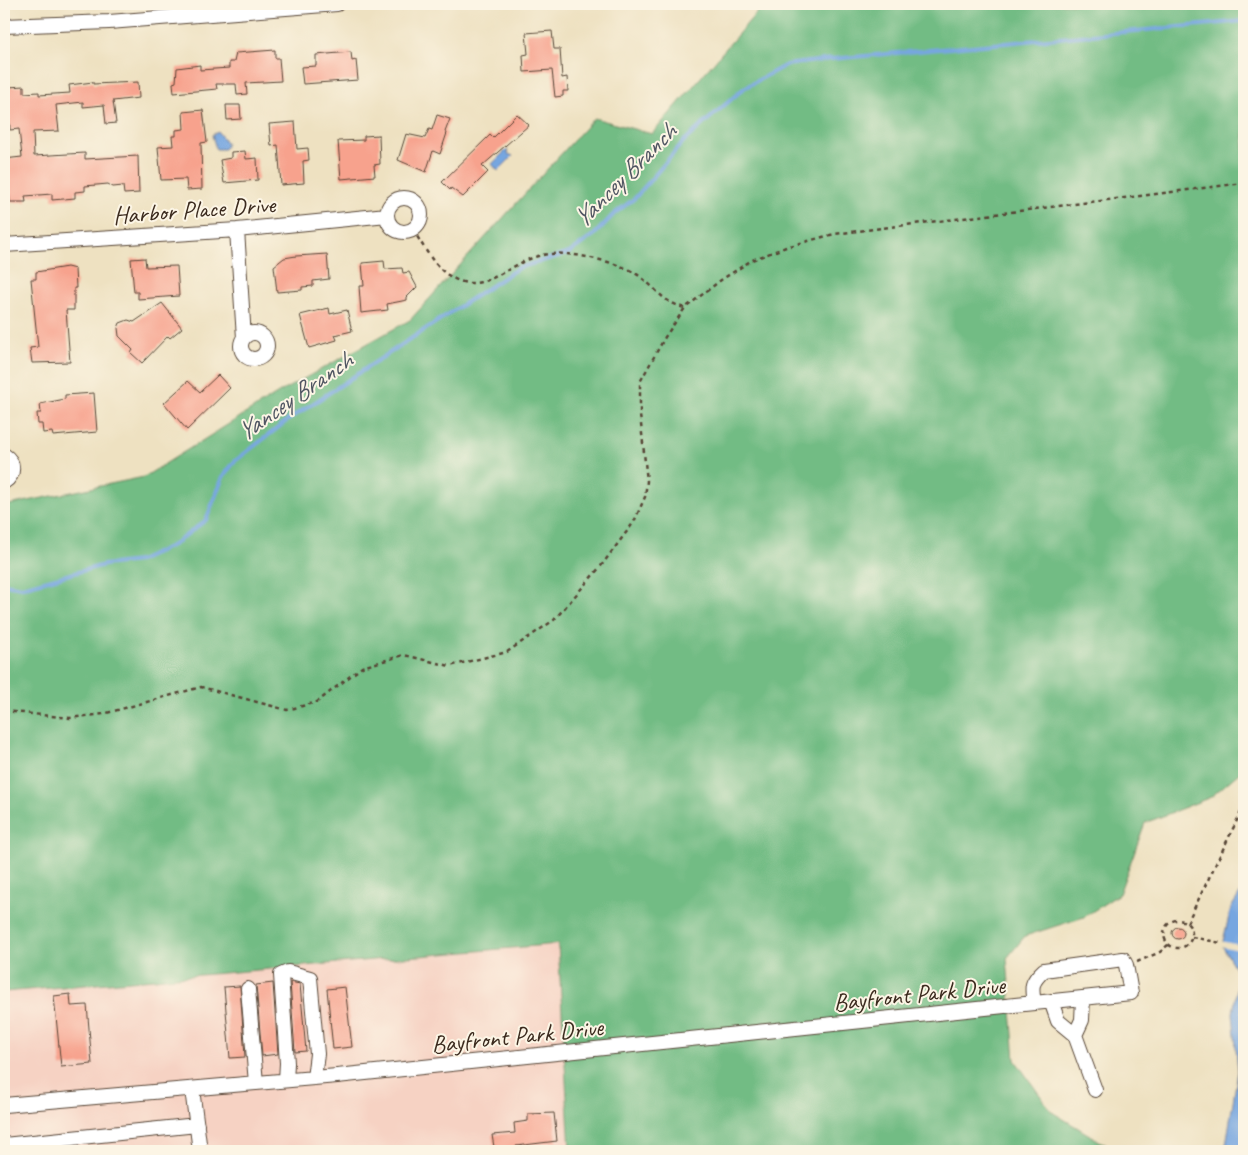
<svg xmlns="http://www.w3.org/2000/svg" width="1248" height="1155" font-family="Caveat,sans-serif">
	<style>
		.built { fill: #f6d2c3 }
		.forest { fill: #72bc84; stroke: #567351 }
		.water { fill: #76a6e0; stroke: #58687f }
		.pier { fill: #eee1c1 }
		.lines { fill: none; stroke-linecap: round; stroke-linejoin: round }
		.stream { stroke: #76a6e0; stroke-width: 4 }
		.building { fill: #f7a28d }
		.minor-casing { stroke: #564536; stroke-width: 16 }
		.path { stroke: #564536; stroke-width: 2.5; stroke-dasharray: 4 4; stroke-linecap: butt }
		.minor { stroke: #fff; stroke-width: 14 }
		.labels { text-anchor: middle; stroke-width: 4; stroke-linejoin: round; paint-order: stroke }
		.street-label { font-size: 25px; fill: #3b2a1e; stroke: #fcf5e5 }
		.water-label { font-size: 26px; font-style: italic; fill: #505562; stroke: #fcf5e5 }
	</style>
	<rect width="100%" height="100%" fill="#fcf5e5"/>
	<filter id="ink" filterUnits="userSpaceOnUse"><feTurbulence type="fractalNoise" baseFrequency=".02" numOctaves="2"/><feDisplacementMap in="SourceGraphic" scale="10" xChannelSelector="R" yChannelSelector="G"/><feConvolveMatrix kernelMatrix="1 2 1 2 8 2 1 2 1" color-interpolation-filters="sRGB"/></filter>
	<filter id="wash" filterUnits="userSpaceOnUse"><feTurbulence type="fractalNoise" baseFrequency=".0096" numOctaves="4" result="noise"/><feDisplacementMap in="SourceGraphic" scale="20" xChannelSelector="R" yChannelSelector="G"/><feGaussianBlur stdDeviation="1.12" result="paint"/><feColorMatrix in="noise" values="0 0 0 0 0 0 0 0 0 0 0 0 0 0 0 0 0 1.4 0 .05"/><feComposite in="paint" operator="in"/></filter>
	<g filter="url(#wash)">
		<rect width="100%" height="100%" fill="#eee1c1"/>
		<path class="built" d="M558 944 570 1151H4V992Z"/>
		<path class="forest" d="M764 4H1244V776L1240 772 1211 797 1145 823 1119 894 1084 917 1025 936 1007 958 1015 1060 1052 1112 1106 1145 1123 1151H570L558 944 4 992V506L144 477 280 392 410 320 594 118 652 134Z"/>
		<path class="water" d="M218 132 227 144 224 149H216L212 135Z
			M507 149 508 154 513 156 498 171 492 164Z
			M1244 887V1151H1225L1238 1071 1233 1013 1239 975 1223 947V941L1231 908Z"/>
		<path class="pier" d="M1220 941 1244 946V951L1220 946Z"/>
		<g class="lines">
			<path class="stream" d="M4 584 22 587 104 565 139 561 173 545 206 520 223 477 235 461 288 420 518 268 569 253 594 235 614 214 635 198 684 141 744 88 786 65 832 59 1244 21"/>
		</g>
		<g id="blocks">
			<path class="building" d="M552 31 554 49H560L562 78 567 77 568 91H563V96L555 97 552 70 524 72 523 55 528 54 526 33Z
				M275 50V58H279L281 81 246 83 247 94 237 95 236 84H216L217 89 174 93 173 83 176 82 177 68 200 65V70L229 68V62H234L236 53Z
				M351 52 352 61 356 60 358 80 303 84 301 67 316 66V55Z
				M93 82V84L138 82 139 98 113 101 116 123 106 124 104 105 83 107V102L56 105 59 131 33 132 34 156 85 153V159L138 156 139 193 124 194 123 186 113 187 108 184 85 186V191L75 192V198L52 200V194L25 196 26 202H10L9 188H5L4 184V159L22 157 19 129 10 130 8 87 24 86V93L39 92V95L70 93 69 85Z
				M226 105H240L241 119 227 120Z
				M203 110 207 142 201 143 202 189 187 190 186 179 161 180 158 147 173 146 172 136H176V130L184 129 183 112Z
				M517 114 529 125 482 166 488 172 463 197 451 188 450 190 442 182 490 135 493 138Z
				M437 115 450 119 445 132 447 133 440 154 433 151 426 172 398 160 406 134 425 138 429 129 432 130Z
				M295 122 297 149 308 148 309 160 303 161 304 183 281 185 278 145 271 146 269 124Z
				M379 135 380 164 374 165 375 176 341 179 338 141 364 140V136Z
				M245 151 246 159 257 158 258 180 224 183 220 160 231 158V152Z
				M327 254 329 279 313 281V286L302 287V290L277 292 274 266 284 258 296 256Z
				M145 258 146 267 177 266 179 296 138 299V292H134L131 259Z
				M384 261 385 269 402 268 403 273 409 272 417 287 407 297V300L387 304 388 310 361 313 359 286H364L362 263Z
				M67 267 75 269 76 288H74V310H66L70 362 32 363 30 348 38 347 31 279H36V272Z
				M162 303 182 328 170 338 168 336 142 363 131 353 133 350 119 336 118 328 120 323 128 320 134 322Z
				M329 308 330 314 347 310 352 331 335 335 337 340 309 348 300 315Z
				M218 375 230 388 187 430 164 403 188 381 200 392Z
				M94 393 97 432 53 436 52 432 43 433 42 424H38L37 413H41L40 404 65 399V395Z
				M1172 933a6 6 0 1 1 12 0a6 6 0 1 1-12 0Z
				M290 982 300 984 306 1051 295 1052Z
				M273 983 278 1054 262 1056 256 985Z
				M240 986 245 1057 230 1058 224 987Z
				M345 987 352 1047 333 1049 327 989Z
				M70 994 71 1006 87 1005 92 1064 61 1067 54 996Z
				M554 1113 557 1141 516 1146V1151H497L496 1146 494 1147 492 1135 515 1133 514 1123 528 1121V1114Z"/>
		</g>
	</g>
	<g filter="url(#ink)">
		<use href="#blocks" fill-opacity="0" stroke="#564536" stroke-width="1"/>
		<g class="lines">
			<defs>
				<path id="minor" d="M4 26 109 22 337 4
					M387 215a17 17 0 1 1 34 0a17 17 0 1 1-34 0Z
					M237 230 244 338
					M4 245 237 230 387 215
					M241 346a13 13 0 1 1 26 0a13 13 0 1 1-26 0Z
					M4 455C15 462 15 475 4 482
					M1123 959 1126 965 1131 993 1034 1003C1031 986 1031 982 1044 970Z
					M248 989 256 1083
					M1051 1001 1058 1021 1075 1035 1095 1090
					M1075 1035 1082 1020 1083 998
					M286 1080 287 1063 281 975 288 972 310 978 317 1054 314 1078
					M192 1089 200 1151
					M4 1105 337 1076 1034 1003
					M4 1145 197 1125"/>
			</defs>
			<use href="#minor" class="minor-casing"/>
			<path class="path" d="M413 230C423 245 433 265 448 275 479 297 504 268 532 258 548 252 565 253 581 256 602 260 626 265 642 278 660 292 661 301 685 308
				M4 711 70 718 103 714 201 687 287 710 317 702 362 667 404 655 450 666 507 652 554 620 601 566 634 522 645 497 647 481 640 415V382L665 337 685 308 721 280 752 260 786 247 834 234 1244 183
				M1164 934a14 14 0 1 1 28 0a14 14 0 1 1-28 0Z
				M1187 923 1244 806
				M1192 937 1221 943
				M1137 962 1160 952 1169 944"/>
			<use href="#minor" class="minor"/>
		</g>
	</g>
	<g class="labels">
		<g class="street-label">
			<text transform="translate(194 209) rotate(-4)" y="9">Harbor Place Drive</text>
			<text transform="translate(919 993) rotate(-6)" y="9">Bayfront Park Drive</text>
			<text transform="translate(517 1035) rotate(-6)" y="9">Bayfront Park Drive</text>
		</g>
		<g class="water-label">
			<text transform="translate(624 175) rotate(-45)" y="9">Yancey Branch</text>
			<text transform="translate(294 396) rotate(-35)" y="9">Yancey Branch</text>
		</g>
	</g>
	<rect width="1248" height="1155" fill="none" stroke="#fcf5e5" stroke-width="20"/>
</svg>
